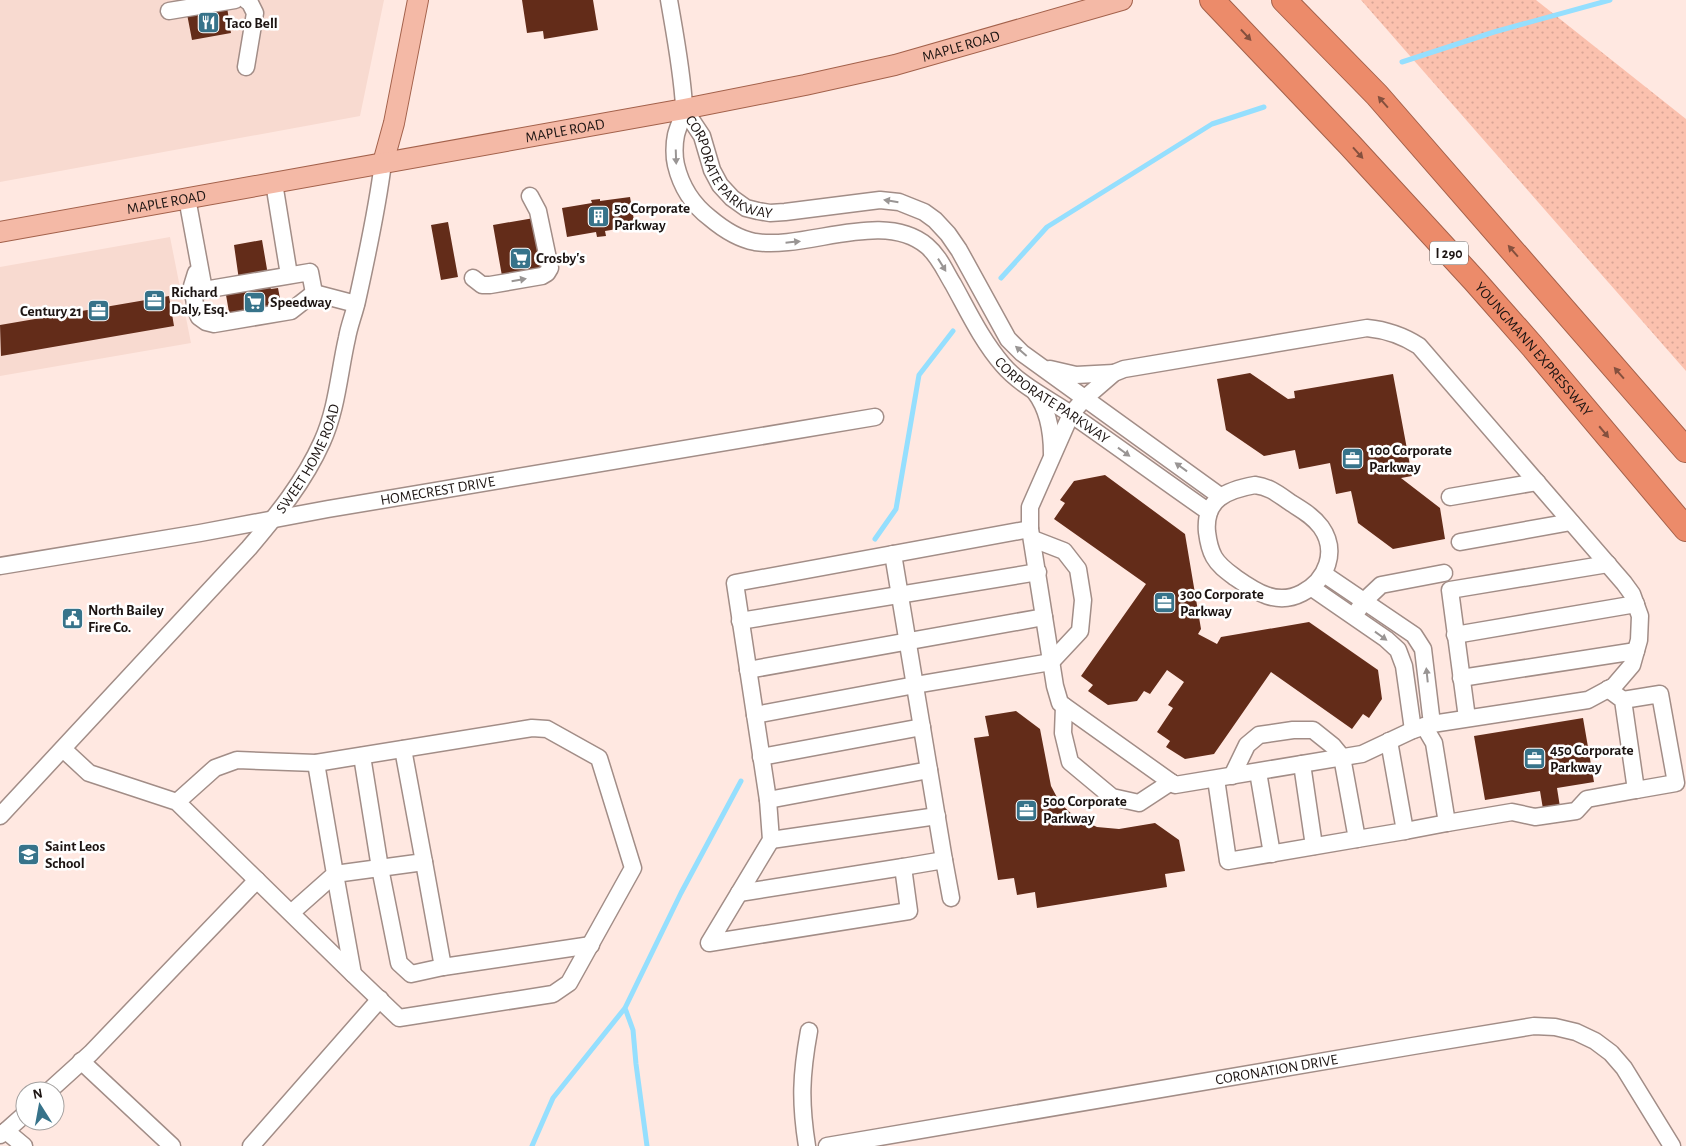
<svg xmlns="http://www.w3.org/2000/svg" width="1686" height="1146" font-family="'Alegreya Sans',sans-serif">
	<style>
		.built { fill: #f8dad0 }
		.grass { fill: url(#grass-dots) }
		.lines { fill: none; stroke-linecap: round; stroke-linejoin: round }
		.stream { stroke: #95dffe; stroke-width: 5 }
		.building { fill: #632c19 }
		.minor-casing { stroke: #a28d87; stroke-width: 19 }
		.major-casing { stroke: #a3614b; stroke-width: 22 }
		.highway-casing { stroke: #a3614b; stroke-width: 26 }
		.minor { stroke: #fff; stroke-width: 16 }
		.major { stroke: #f4b9a6; stroke-width: 20 }
		.highway { stroke: #ec8b6a; stroke-width: 24 }
		.oneway { fill: #84503e }
		.oneway2 { fill: #999594 }
		.labels { text-anchor: middle; stroke-width: 5; stroke-linejoin: round; paint-order: stroke }
		.shield { fill: #fff; stroke: #605a59; stroke-width: 1 }
		.shield-label { font-size: 14px; font-weight: bold; fill: #1c1412 }
		.poi-label { font-size: 15px; font-weight: bold; fill: #1c1412; stroke: #fff; text-anchor: start }
		.street-label { font-size: 15px; fill: #1c1412; stroke: #fff }
	</style>
	<defs>
		<pattern id="grass-dots" width="8" height="8" patternUnits="userSpaceOnUse" patternTransform="scale(1.25)"><rect width="8" height="8" fill="#fbc1ae"/><path d="M2 2h.1M6 6h.1" fill="none" stroke="#d7a595" stroke-width="1.8" stroke-linecap="round"/></pattern>
	</defs>
	<rect width="100%" height="100%" fill="#ffe8e1"/>
	<path class="built" d="M0 0H384L360 116 0 182Z
		M170 237 191 343 0 376V267Z"/>
	<path class="grass" d="M1361 0H1536L1686 119V371Z"/>
	<g class="lines">
		<path class="stream" d="M1402 62 1494 32 1610 0
			M1001 278 1047 227 1212 124 1264 107
			M875 539 896 509 919 375 953 331
			M625 1008 633 1030 636 1064 647 1146
			M532 1146 553 1098 625 1008 681 893 741 781"/>
	</g>
	<path class="building" d="M522 0H593L598 30 544 39 543 31 527 33Z
		M227 7 231 33 192 40 187 14Z
		M630 197 635 226 605 231 606 236 597 237 596 232 567 237 562 208 592 203 591 200 600 199V201Z
		M534 218 543 269 502 276 493 225Z
		M448 222 458 277 441 280 431 225Z
		M262 240 268 275 239 280 234 245Z
		M270 287 271 289 278 288 282 309 230 318 226 295Z
		M169 296 174 326 1 356 0 325Z
		M1250 373 1288 399 1295 398 1294 391 1393 374 1412 476 1401 478 1440 508 1445 539 1393 549 1358 523 1351 491 1336 494 1330 463 1299 469 1295 450 1264 456 1226 430 1217 379Z
		M1105 475 1185 534 1201 629 1198 634 1217 644 1221 637 1309 622 1378 670 1382 699 1369 718 1363 714 1352 729 1271 672 1214 754 1185 759 1166 747 1170 741 1157 732 1173 708 1168 705 1184 682 1167 670 1150 694 1144 691 1137 701 1108 705 1088 691 1093 685 1081 676 1146 584 1054 519 1065 503 1060 500 1074 481Z
		M1016 711 1040 729 1051 786 1060 803 1075 817 1097 827 1119 829 1155 823 1179 840 1185 871 1165 874 1167 887 1037 908 1035 892 1017 895 1014 878 998 880 974 738 989 736 985 716Z
		M1583 718 1594 782 1557 788 1560 807 1543 809 1540 791 1485 800 1474 736Z"/>
	<g class="lines">
		<defs>
			<g id="minor">
				<path id="s1" d="M669 0C675 35 682 71 684 106 684 116 678 126 676 135 674 144 674 157 676 165 681 186 693 205 710 218 723 229 739 239 755 242 808 250 883 209 927 246 939 256 945 271 953 284 968 311 982 341 1003 365 1021 386 1049 399 1072 415 1118 447 1163 480 1209 512"/>
				<path d="M169 11 235 0"/>
				<path d="M246 67 255 13 250 3 246 0"/>
				<path id="s2" d="M684 109 702 136 712 170 720 185 732 198 746 208 758 211 770 213 785 212 880 200 899 202 924 212 935 220 948 234 959 250 1008 339 1022 353 1220 496"/>
				<path d="M274 183 289 275"/>
				<path d="M187 198 204 290 310 272 314 293"/>
				<path d="M196 273 192 286 196 310 199 317 206 322 214 324 291 311 314 293"/>
				<path d="M473 278 482 285H490L542 276 547 273 550 268 538 211 530 196"/>
				<path d="M314 293 356 304"/>
				<path d="M1367 328C1387 330 1402 335 1419 346L1624 583 1632 594 1640 616 1639 640 1632 665 1614 686 1588 700 1432 724 1413 730 1362 754 1175 785 1060 703 1055 686 1030 529V507L1071 414 1085 398 1114 373 1124 369Z"/>
				<path d="M1050 369 1076 375 1114 373"/>
				<path d="M1035 392C1048 409 1052 432 1052 454"/>
				<path d="M1255 485C1270 487 1278 494 1291 503 1302 510 1313 516 1321 527 1338 551 1327 580 1302 593 1277 606 1256 592 1236 578 1228 572 1219 566 1214 557 1210 550 1208 540 1207 532 1204 499 1227 490 1255 485Z"/>
				<path d="M1450 497 1537 482"/>
				<path d="M1460 542 1571 522"/>
				<path d="M893 554 944 860"/>
				<path id="s3" d="M0 566 200 533 328 509 875 417"/>
				<path d="M1324 574 1414 635 1423 649 1432 724"/>
				<path d="M1312 588 1386 639 1398 650 1404 666 1413 730"/>
				<path d="M1358 610 1364 601 1381 585 1444 573"/>
				<path d="M740 621 1038 572"/>
				<path d="M1455 635 1636 604"/>
				<path d="M748 670 1044 617"/>
				<path d="M1461 678 1636 651"/>
				<path d="M1623 700 1660 694 1676 783 1636 790"/>
				<path d="M1064 706 1063 733 1070 762 1112 797 1139 803 1171 782"/>
				<path d="M755 715 915 685 1051 662 1080 631 1083 600 1078 569 1064 551 1033 539"/>
				<path d="M1467 718 1450 590 1608 564"/>
				<path d="M63 749 89 773 177 802 353 974 399 1018 553 994 569 983 633 868 599 758 547 729 532 728 316 763 237 760 215 768 177 802"/>
				<path d="M362 756 380 868 399 963 411 974 443 967"/>
				<path d="M761 757 922 727"/>
				<path d="M1302 764 1314 846"/>
				<path d="M1258 772 1272 854"/>
				<path d="M1216 779 1228 861 1357 839 1342 757 1333 746 1313 730H1293L1259 735 1247 745 1232 776"/>
				<path d="M768 800 929 770"/>
				<path id="s4" d="M0 816 249 548C277 515 304 482 322 442 337 409 339 373 347 338 349 326 354 314 357 301 367 256 377 210 383 163"/>
				<path d="M1447 823 1512 812 1535 817 1576 811 1587 799 1636 790 1623 700 1608 689"/>
				<path d="M1405 831 1447 823 1434 743 1424 726"/>
				<path d="M1357 839 1405 831 1389 741"/>
				<path d="M771 840 937 816"/>
				<path d="M424 862 443 967 591 945"/>
				<path d="M739 893 903 867"/>
				<path d="M951 898 944 860 903 867 909 911 709 943 771 840 768 800 735 583 1030 529"/>
				<path d="M291 913 335 874 316 763"/>
				<path d="M353 974 335 874 424 862 403 749"/>
				<path d="M81 1061 172 1146"/>
				<path d="M49 1091 91 1053 257 880"/>
				<path d="M6 1131 24 1146"/>
				<path d="M0 1135 6 1131 25 1114"/>
				<path d="M251 1146 380 999"/>
				<path d="M807 1146C800 1102 801 1075 809 1031"/>
				<path id="s5" d="M827 1146 1413 1046 1534 1026 1555 1027 1576 1032 1595 1041 1611 1053 1624 1068 1672 1146"/>
			</g>
			<g id="major">
				<path d="M383 163 394 123 418 0"/>
				<path id="s6" d="M0 232 684 109 805 85 895 65 1122 0"/>
			</g>
			<g id="highway">
				<path id="s7" d="M1212 0 1350 145 1474 280 1533 347 1686 529"/>
				<path d="M1284 0 1377 95 1686 450"/>
			</g>
		</defs>
		<use href="#minor" class="minor-casing"/>
		<use href="#major" class="major-casing"/>
		<use href="#highway" class="highway-casing"/>
		<use href="#minor" class="minor"/>
		<use href="#major" class="major"/>
		<use href="#highway" class="highway"/>
	</g>
	<defs><path id="oneway-solid" d="M-6-.8H1V-3.2L6.5 0L1 3.2V.8H-6Z" transform="scale(1.25)"/></defs>
	<g class="oneway">
		<use href="#oneway-solid" transform="translate(1246 35) rotate(47)"/>
		<use href="#oneway-solid" transform="translate(1383 102) rotate(-131)"/>
		<use href="#oneway-solid" transform="translate(1358 153) rotate(48)"/>
		<use href="#oneway-solid" transform="translate(1513 251) rotate(-131)"/>
		<use href="#oneway-solid" transform="translate(1619 373) rotate(-131)"/>
		<use href="#oneway-solid" transform="translate(1604 432) rotate(50)"/>
	</g>
	<g class="oneway2">
		<use href="#oneway-solid" transform="translate(676 157) rotate(88)"/>
		<use href="#oneway-solid" transform="translate(891 201) rotate(-171)"/>
		<use href="#oneway-solid" transform="translate(793 242) rotate(-6)"/>
		<use href="#oneway-solid" transform="translate(942 265) rotate(58)"/>
		<use href="#oneway-solid" transform="translate(519 280) rotate(-10)"/>
		<use href="#oneway-solid" transform="translate(1021 351) rotate(-139)"/>
		<use href="#oneway-solid" transform="translate(1124 452) rotate(36)"/>
		<use href="#oneway-solid" transform="translate(1181 467) rotate(-144)"/>
		<use href="#oneway-solid" transform="translate(1381 636) rotate(36)"/>
		<use href="#oneway-solid" transform="translate(1427 675) rotate(-96)"/>
	</g>
	<defs>
		<symbol id="restaurant-square" viewBox="-11 -11 22 22"><rect x="-9" y="-9" width="18" height="18" rx="4" fill="#37738a" stroke="#fff"/><path d="M-5-6h1v4h1v-4h1v4h1v-4h1v5L-1.5 .5V6h-2V.5L-5-1ZM5-6V6H3V1.5H1.5Q1.5-4 5-6Z" fill="#fff"/></symbol>
		<symbol id="building-square" viewBox="-11 -11 22 22"><rect x="-9" y="-9" width="18" height="18" rx="4" fill="#37738a" stroke="#fff"/><path d="M-4-6H4V6H1V3H-1V6H-4ZM-2.5-4.3h1.7v1.8h-1.7ZM.8-4.3h1.7v1.8H.8ZM-2.5-1h1.7V.8h-1.7ZM.8-1h1.7V.8H.8Z" fill="#fff"/></symbol>
		<symbol id="supermarket-square" viewBox="-11 -11 22 22"><rect x="-9" y="-9" width="18" height="18" rx="4" fill="#37738a" stroke="#fff"/><path d="M-6-5.5h2.5l.6 2H6L4.5 2H-2.5L-4.4-4H-6ZM-1.5 3.2a1.3 1.3 0 1 0 .1 0ZM3 3.2a1.3 1.3 0 1 0 .1 0Z" fill="#fff"/></symbol>
		<symbol id="office-square" viewBox="-11 -11 22 22"><rect x="-9" y="-9" width="18" height="18" rx="4" fill="#37738a" stroke="#fff"/><path d="M-6-3h4V-5.5h4V-3h4V5H-6ZM-1-4.5V-3h2v-1.5ZM-6 0V1H6V0Z" fill="#fff"/></symbol>
		<symbol id="civic-square" viewBox="-11 -11 22 22"><rect x="-9" y="-9" width="18" height="18" rx="4" fill="#37738a" stroke="#fff"/><path d="M-.6-6.5H3V-4.5H.6V-3L4-1V1h2V6H-6V1h2V-1L-.6-3ZM-1.2 2.5V6h2.4V2.5Z" fill="#fff"/></symbol>
		<symbol id="school-square" viewBox="-11 -11 22 22"><rect x="-9" y="-9" width="18" height="18" rx="4" fill="#37738a" stroke="#fff"/><path d="M0-5L7-2L0 1L-7-2ZM-4 1L0 2.5L4 1V4Q0 6-4 4Z" fill="#fff"/></symbol>
	</defs>
	<g fill-rule="evenodd">
		<use href="#restaurant-square" x="196" y="10" width="25" height="25"/>
		<use href="#building-square" x="586" y="204" width="25" height="25"/>
		<use href="#supermarket-square" x="508" y="246" width="25" height="25"/>
		<use href="#office-square" x="142" y="288" width="25" height="25"/>
		<use href="#supermarket-square" x="242" y="290" width="25" height="25"/>
		<use href="#office-square" x="86" y="298" width="25" height="25"/>
		<use href="#office-square" x="1340" y="446" width="25" height="25"/>
		<use href="#office-square" x="1152" y="590" width="25" height="25"/>
		<use href="#civic-square" x="60" y="606" width="25" height="25"/>
		<use href="#office-square" x="1522" y="746" width="25" height="25"/>
		<use href="#office-square" x="1014" y="798" width="25" height="25"/>
		<use href="#school-square" x="16" y="842" width="25" height="25"/>
	</g>
	<g class="labels">
		<rect class="shield" x="1430" y="241.5" width="38" height="23" rx="4"/>
		<g class="shield-label">
			<text x="1449" y="258">I 290</text>
		</g>
		<g class="poi-label">
			<text x="225" y="28">Taco Bell</text>
			<text x="614" y="213">50 Corporate<tspan x="614" dy="17">Parkway</tspan></text>
			<text x="536" y="263">Crosby's</text>
			<text x="171" y="297">Richard<tspan x="171" dy="17">Daly, Esq.</tspan></text>
			<text x="270" y="307">Speedway</text>
			<text x="82" y="316" text-anchor="end">Century 21</text>
			<text x="1369" y="455">100 Corporate<tspan x="1369" dy="17">Parkway</tspan></text>
			<text x="1180" y="599">300 Corporate<tspan x="1180" dy="17">Parkway</tspan></text>
			<text x="88" y="615">North Bailey<tspan x="88" dy="17">Fire Co.</tspan></text>
			<text x="1550" y="755">450 Corporate<tspan x="1550" dy="17">Parkway</tspan></text>
			<text x="1043" y="806">500 Corporate<tspan x="1043" dy="17">Parkway</tspan></text>
			<text x="45" y="851">Saint Leos<tspan x="45" dy="17">School</tspan></text>
		</g>
		<g class="street-label">
			<text dy="5" stroke="none"><textPath href="#s6" startOffset="979">MAPLE ROAD</textPath></text>
			<text dy="5" stroke="none"><textPath href="#s6" startOffset="574">MAPLE ROAD</textPath></text>
			<text dy="5" stroke="none"><textPath href="#s2" startOffset="78">CORPORATE PARKWAY</textPath></text>
			<text dy="5" stroke="none"><textPath href="#s6" startOffset="169">MAPLE ROAD</textPath></text>
			<text dy="5" stroke="none"><textPath href="#s7" startOffset="475">YOUNGMANN EXPRESSWAY</textPath></text>
			<text dy="5" stroke="none"><textPath href="#s1" startOffset="662">CORPORATE PARKWAY</textPath></text>
			<text dy="5" stroke="none"><textPath href="#s4" startOffset="474">SWEET HOME ROAD</textPath></text>
			<text dy="5" stroke="none"><textPath href="#s3" startOffset="444">HOMECREST DRIVE</textPath></text>
			<text dy="5" stroke="none"><textPath href="#s5" startOffset="456">CORONATION DRIVE</textPath></text>
		</g>
	</g>
	<g transform="translate(40 1106) rotate(349)"><circle r="24" fill="#ffffff" stroke="#a4a1a0"/>
	<path d="M0-4L9 19L0 12L-9 19Z" fill="#37738a"/>
	<text y="-8" font-size="14" font-weight="bold" text-anchor="middle" fill="#1c1412">N</text>
	</g>
</svg>
